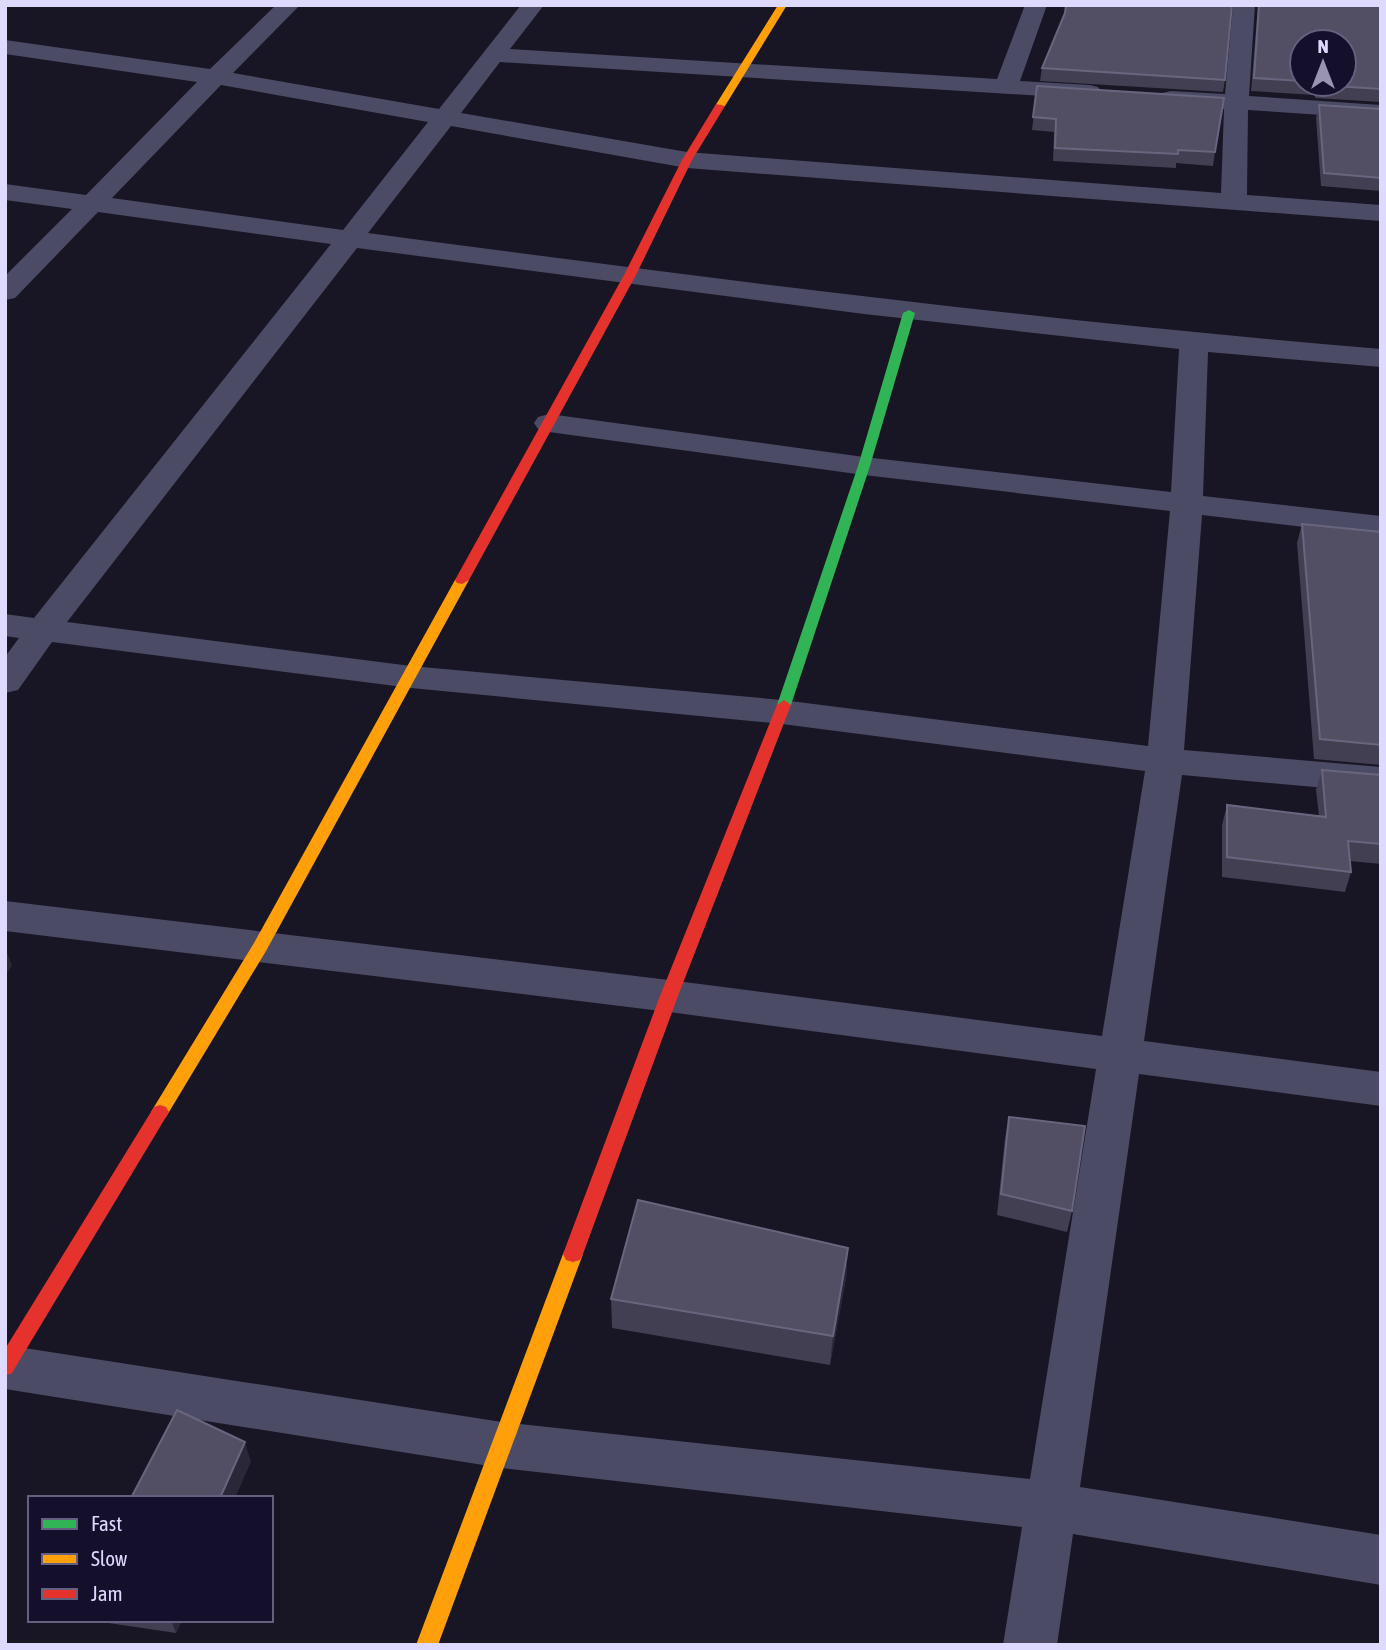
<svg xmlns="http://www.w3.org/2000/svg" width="1386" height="1650" font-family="'Asap Condensed',sans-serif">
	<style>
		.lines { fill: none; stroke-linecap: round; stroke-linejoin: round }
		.street { fill: #4b4b65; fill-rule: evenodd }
		.fast { fill: #30b455; fill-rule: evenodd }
		.slow { fill: #ff9f0a; fill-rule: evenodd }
		.jam { fill: #e5322d; fill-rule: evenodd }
		.wall { fill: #423f53; fill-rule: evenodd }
		.shaded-wall { fill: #2a2738 }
		.building { fill: #524f65; stroke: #68657e; stroke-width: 2 }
	</style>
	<rect width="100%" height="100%" fill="#181524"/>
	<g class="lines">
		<path class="street" d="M276 5H300L233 73 439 109 521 5H544L510 49 997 79 1025 5H1047L1020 81 1090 85 1098 87 1102 92 1098 97 1090 99 500 62 461 113 687 152 1221 193 1224 109 1171 105 1162 103 1159 98 1162 93 1171 91 1225 94 1233 5H1255L1249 96 1381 105V119L1248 110 1247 195 1381 205V221L687 168 451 126 368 233C705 278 1042 321 1381 349V367L1208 352 1203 496 1381 516V536L1202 515 1184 750 1381 767V793L1182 775 1144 1041 1381 1072V1106L1139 1074 1080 1487 1381 1535V1585L1073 1534 1057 1645H1003L1022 1527 502 1468 5 1389V1345L502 1422 1030 1479 1096 1069 669 1012 5 931V901L669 980 1102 1036 1145 771 782 724 411 688 52 642 18 690 5 693V657L19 638 5 636V614L34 618 331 244 98 212 15 298 5 300V276L72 209 5 200V184L86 195 197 82 5 54V40L210 69ZM221 85 428 122 343 230 112 198ZM357 248 864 314 1179 349 1171 492 864 457 549 414 538 417 534 423 538 429 549 432 864 475 1170 511 1148 746 782 700 411 666 67 622Z"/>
		<path class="fast" d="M909 310 915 313 870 466 791 705 784 710 779 708 777 705 858 466 903 313Z"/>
		<path class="slow" d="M778 5H787L725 106 716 108 715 106Z
			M462 576 469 580 266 951 166 1117 160 1119 154 1117 151 1112 154 1107 254 943 455 580Z
			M573 1246 580 1248 583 1254 438 1645H416L563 1254 566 1248Z"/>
		<path class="jam" d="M716 104 725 106 692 160 636 275 469 580 462 584 457 583 455 580 624 275 682 160Z
			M784 700 791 705 678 996 583 1254 580 1260 573 1262 566 1260 563 1254 660 996 777 705Z
			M160 1105 166 1107 169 1112 166 1117 12 1373 5 1376V1349L154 1107Z"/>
	</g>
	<path class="wall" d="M1258 5H1381V102L1315 98V95L1251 91ZM1302 42 1344 84H1302Z
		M1042 68 1225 80 1223 92 1040 81Z
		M1037 86 1215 152 1213 166 1176 163V168L1053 161 1054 132 1032 130Z
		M1319 105 1381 109V191L1321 186 1316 118Z
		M1302 524 1381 532V765L1314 759 1297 543Z
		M1322 770 1381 775V864L1350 861 1351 872 1345 892 1222 877V825L1227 805 1319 816 1316 790Z
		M1009 1117 1072 1211 1067 1232 997 1215 1005 1138Z
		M848 1248 846 1278 830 1365 612 1328 611 1299Z
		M88 1620H182L176 1633Z"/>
	<path class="shaded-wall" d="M5 947 12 966 5 975Z
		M848 1248 846 1278 830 1365 833 1336Z
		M245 1442 251 1462 235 1498H220Z
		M171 1620H182L176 1633Z"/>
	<path class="building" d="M1066 5H1232L1225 80 1042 68 1065 13Z
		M1259 5H1381V89L1318 85V84H1344V42H1302V81L1254 78Z
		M1037 86 1224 98 1215 152 1178 150V154L1055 148 1056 119 1033 117Z
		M1319 105 1381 109V178L1324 173Z
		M1302 524 1381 532V745L1320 739Z
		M1322 770 1381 775V844L1348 841 1351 872 1227 857V805L1326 817Z
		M1009 1117 1085 1126 1072 1211 1001 1194Z
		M638 1200 848 1248 833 1336 611 1299Z
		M177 1410 245 1442 220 1498H131Z"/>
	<rect width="1386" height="1650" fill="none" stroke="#ddd9ff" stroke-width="14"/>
	<rect x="28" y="1496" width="245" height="126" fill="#140f2a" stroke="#64607f" stroke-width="2"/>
	<rect x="42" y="1519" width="35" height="10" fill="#30b455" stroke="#64607f" stroke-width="2"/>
	<text x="91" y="1531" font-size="21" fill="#ddd9ff">Fast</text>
	<rect x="42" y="1554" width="35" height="10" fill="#ff9f0a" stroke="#64607f" stroke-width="2"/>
	<text x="91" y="1566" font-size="21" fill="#ddd9ff">Slow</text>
	<rect x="42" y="1589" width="35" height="10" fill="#e5322d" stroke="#64607f" stroke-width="2"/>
	<text x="91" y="1601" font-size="21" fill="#ddd9ff">Jam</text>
	<g transform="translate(1323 63)"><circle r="33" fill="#140f2a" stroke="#64607f" stroke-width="2"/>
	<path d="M0-5L12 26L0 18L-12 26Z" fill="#9894b2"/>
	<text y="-10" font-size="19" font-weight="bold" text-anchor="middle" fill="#ddd9ff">N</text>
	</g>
</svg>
